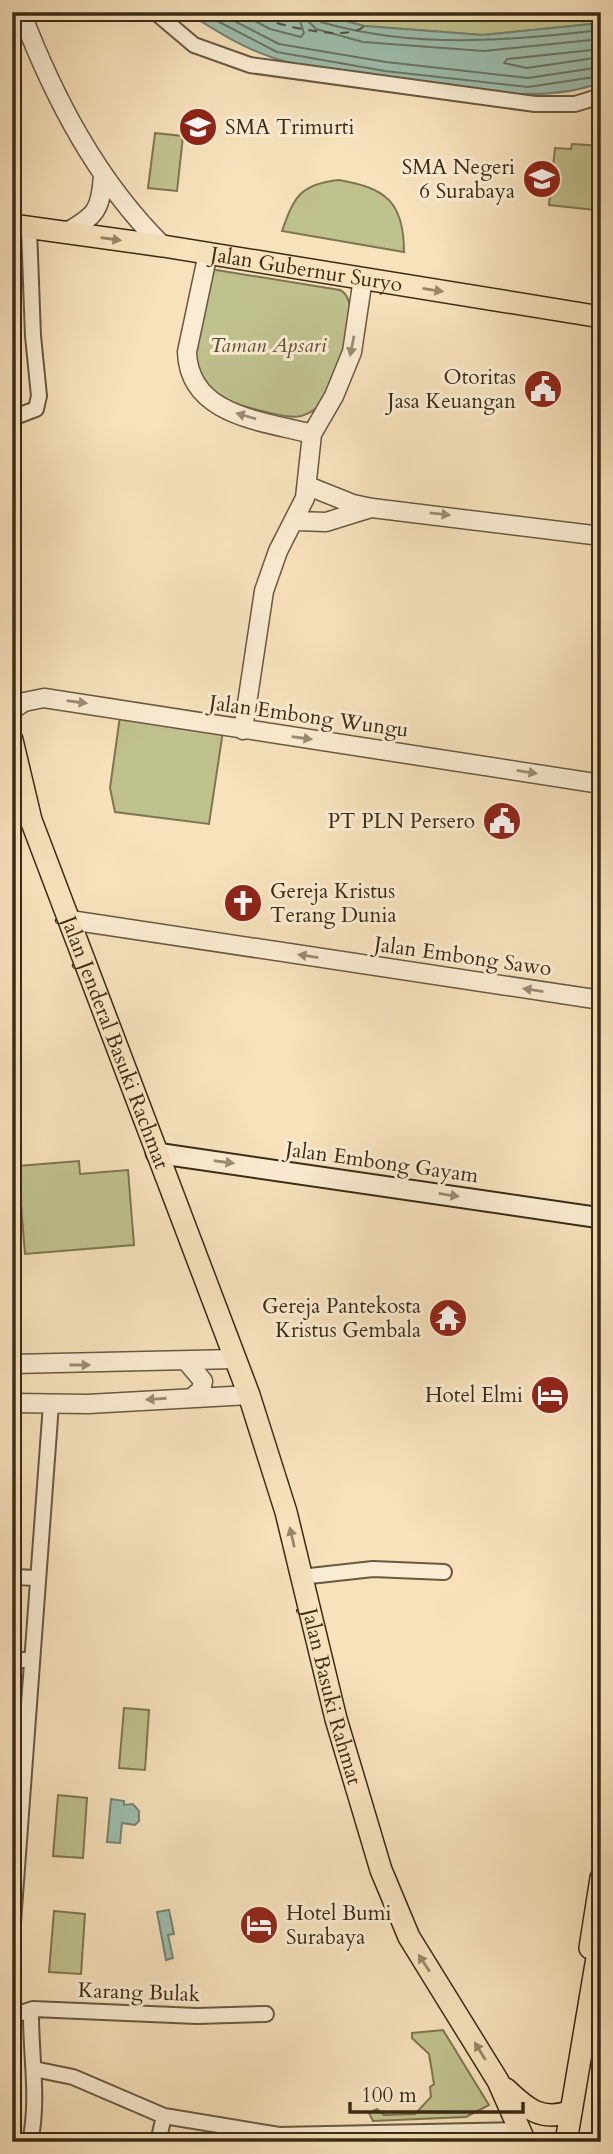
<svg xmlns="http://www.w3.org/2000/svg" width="613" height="2154" font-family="Cardo,serif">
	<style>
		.green { fill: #c0c28e; stroke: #7e7652; stroke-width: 2 }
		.water { fill: #9dbeae; stroke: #768371; stroke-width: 2 }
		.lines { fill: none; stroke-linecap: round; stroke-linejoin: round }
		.shore { stroke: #6c7462; stroke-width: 2 }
		.ferry { stroke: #54503c; stroke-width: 2; stroke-dasharray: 9 7; stroke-linecap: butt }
		.minor-casing { stroke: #6a5940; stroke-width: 18 }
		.tertiary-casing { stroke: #6a5940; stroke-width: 21 }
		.secondary-casing { stroke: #3b2b16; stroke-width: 23 }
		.primary-casing { stroke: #3b2b16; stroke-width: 24 }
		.minor { stroke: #faecd3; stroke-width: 14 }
		.tertiary { stroke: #faecd3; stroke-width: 18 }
		.secondary { stroke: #faecd3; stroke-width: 19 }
		.primary { stroke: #f7e2bc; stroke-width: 21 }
		.oneway { fill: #998669 }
		.oneway2 { fill: #9a8c74 }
		.labels { text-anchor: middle; stroke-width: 6; stroke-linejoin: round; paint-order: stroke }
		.poi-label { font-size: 21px; fill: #3b2b16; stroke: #faecd3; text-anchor: end }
		.street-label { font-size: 21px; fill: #3b2b16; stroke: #faecd3 }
		.park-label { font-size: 21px; font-style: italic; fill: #5c5134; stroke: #faecd3 }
	</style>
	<rect width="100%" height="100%" fill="#f7e2bc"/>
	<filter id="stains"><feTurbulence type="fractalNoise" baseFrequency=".00286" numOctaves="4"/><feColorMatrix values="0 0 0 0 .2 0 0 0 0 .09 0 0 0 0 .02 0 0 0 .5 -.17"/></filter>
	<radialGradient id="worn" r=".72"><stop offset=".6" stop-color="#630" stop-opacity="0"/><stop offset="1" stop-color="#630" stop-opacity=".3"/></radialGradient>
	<path class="green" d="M312 12H601V23L483 35 364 26Z
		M155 133 183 136 177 191 148 188Z
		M572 144 601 146 595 210 549 205 555 148 571 149Z
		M339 180C385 188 404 201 404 252L282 231C294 197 300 184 339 180Z
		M210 269 340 290C368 305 330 383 320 405 302 422 288 417 266 412 166 390 192 348 210 269Z
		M120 716 223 731 209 824 115 812 110 788Z
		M79 1161 80 1174 128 1170 134 1245 25 1254 18 1166Z
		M124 1708 149 1710 145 1770 119 1768Z
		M58 1795 87 1798 83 1858 53 1856Z
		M54 1911 85 1914 81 1974 49 1972Z
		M443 2030 489 2105 466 2117 373 2121 369 2113 377 2109 384 2115 415 2114 431 2097 430 2087 434 2084 429 2054 412 2038V2033Z"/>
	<path class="water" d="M186 12H312L364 26 483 35 601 23V82C540 109 421 84 356 73 328 69 298 67 271 57 241 47 213 29 186 12Z
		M111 1799 124 1801V1805L133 1804 139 1811V1821L135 1825 122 1823 120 1843 107 1842Z
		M169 1910 174 1934 168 1935 173 1958 166 1960 157 1912Z"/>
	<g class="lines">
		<path class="shore" d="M200 12 277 52 385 71 528 87 601 76
			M217 12 279 44 386 62 528 78 601 67
			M238 12 270 29 301 37 304 33 297 12
			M308 12 309 22 316 29 363 42 484 51 601 39
			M316 12 321 22C413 49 508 41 601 30
			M601 49 507 59 504 63 527 68 601 57"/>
		<path class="ferry" d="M247 12C267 23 348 44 364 26"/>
		<defs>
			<path id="minor" d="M155 12 194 45 250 65 535 104H575L601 96
				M12 418 36 409 39 396 33 336 29 229
				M12 1577 38 1578
				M301 1577 373 1569 444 1572
				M12 1660H32
				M12 1936 51 1404
				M25 2012 31 2015C31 2058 39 2100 30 2142
				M12 2016 33 2009 197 2016 266 2014
				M34 2069 73 2077 164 2116 279 2135 521 2130
				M158 2142 164 2116"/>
			<path id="tertiary" d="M21 12C54 98 97 181 163 246
				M65 233C96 216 101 210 103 174
				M208 253 187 352C189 416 263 421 312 434
				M308 486 353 504 372 508 601 536
				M295 521 326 522 368 509
				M12 710 24 702 44 698 601 784
				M243 730 264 591 278 551 305 498 312 434 334 396 352 352 363 278
				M70 920 601 1000
				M187 1362 203 1381 201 1390 193 1397
				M12 1364 235 1359
				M12 1403 88 1404 249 1395"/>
			<path id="secondary" d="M156 1153 601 1218"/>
			<g id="primary">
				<path id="s1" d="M12 225 163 246 601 317"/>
				<path id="s2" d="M12 740 31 820 249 1395 286 1512 336 1719 381 1870 409 1937 498 2081 525 2142"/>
				<path d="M590 1948 601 1878"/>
				<path d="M506 2089C527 2109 542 2122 571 2111"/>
				<path d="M566 2142 601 1934"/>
			</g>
		</defs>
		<use href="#minor" class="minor-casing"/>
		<use href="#tertiary" class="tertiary-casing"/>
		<use href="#secondary" class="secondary-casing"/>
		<use href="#primary" class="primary-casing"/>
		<use href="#minor" class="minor"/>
		<use href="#tertiary" class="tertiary"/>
		<use href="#secondary" class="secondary"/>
		<use href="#primary" class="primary"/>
	</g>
	<defs><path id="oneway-solid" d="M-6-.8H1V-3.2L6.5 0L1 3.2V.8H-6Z" transform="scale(1.75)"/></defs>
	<g class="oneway">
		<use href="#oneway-solid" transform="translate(111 239) rotate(8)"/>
		<use href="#oneway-solid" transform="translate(433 290) rotate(9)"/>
		<use href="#oneway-solid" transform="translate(292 1537) rotate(-103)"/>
		<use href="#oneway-solid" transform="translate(424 1963) rotate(-123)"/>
		<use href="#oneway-solid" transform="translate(480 2051) rotate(-122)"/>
	</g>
	<g class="oneway2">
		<use href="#oneway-solid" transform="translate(352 346) rotate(101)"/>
		<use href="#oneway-solid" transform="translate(246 416) rotate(-164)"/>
		<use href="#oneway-solid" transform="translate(440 514) rotate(6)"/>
		<use href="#oneway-solid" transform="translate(77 702) rotate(8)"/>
		<use href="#oneway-solid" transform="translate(302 738) rotate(8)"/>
		<use href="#oneway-solid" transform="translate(527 772) rotate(9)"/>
		<use href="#oneway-solid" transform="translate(308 956) rotate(-171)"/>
		<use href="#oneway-solid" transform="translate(533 990) rotate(-171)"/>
		<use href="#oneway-solid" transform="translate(224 1162) rotate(8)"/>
		<use href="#oneway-solid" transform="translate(449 1195) rotate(9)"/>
		<use href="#oneway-solid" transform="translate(80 1365)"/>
		<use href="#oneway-solid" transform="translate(156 1399) rotate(176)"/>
	</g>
	<defs>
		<symbol id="school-disc" viewBox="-11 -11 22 22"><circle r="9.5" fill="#8f2418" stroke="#faecd3"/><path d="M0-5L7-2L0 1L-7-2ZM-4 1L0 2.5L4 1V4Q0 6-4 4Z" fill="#fff"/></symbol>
		<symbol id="civic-disc" viewBox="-11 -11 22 22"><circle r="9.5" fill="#8f2418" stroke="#faecd3"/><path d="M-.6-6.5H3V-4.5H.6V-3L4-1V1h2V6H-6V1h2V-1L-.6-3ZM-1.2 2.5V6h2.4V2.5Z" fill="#fff"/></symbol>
		<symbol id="church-disc" viewBox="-11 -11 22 22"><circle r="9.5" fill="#8f2418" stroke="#faecd3"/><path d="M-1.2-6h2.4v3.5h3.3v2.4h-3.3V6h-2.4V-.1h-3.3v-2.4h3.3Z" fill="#fff"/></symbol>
		<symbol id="temple-disc" viewBox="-11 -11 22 22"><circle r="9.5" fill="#8f2418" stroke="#faecd3"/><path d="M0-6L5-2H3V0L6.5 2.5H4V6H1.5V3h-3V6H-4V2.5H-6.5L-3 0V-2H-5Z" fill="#fff"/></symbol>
		<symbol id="hotel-disc" viewBox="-11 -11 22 22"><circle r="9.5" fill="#8f2418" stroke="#faecd3"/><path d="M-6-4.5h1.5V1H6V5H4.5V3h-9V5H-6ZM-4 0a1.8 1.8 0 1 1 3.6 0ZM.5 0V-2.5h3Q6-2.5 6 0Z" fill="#fff"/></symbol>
	</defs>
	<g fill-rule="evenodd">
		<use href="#school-disc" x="176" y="105" width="44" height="44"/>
		<use href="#school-disc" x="520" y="157" width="44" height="44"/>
		<use href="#civic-disc" x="521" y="367" width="44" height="44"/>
		<use href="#civic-disc" x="480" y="799" width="44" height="44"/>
		<use href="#church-disc" x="221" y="881" width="44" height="44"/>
		<use href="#temple-disc" x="426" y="1296" width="44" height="44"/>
		<use href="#hotel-disc" x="528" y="1373" width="44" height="44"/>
		<use href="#hotel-disc" x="237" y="1903" width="44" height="44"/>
	</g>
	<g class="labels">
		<g class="poi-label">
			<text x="225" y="134" text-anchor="start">SMA Trimurti</text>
			<text x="515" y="174">SMA Negeri<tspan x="515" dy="24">6 Surabaya</tspan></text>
			<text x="516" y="384">Otoritas<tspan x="516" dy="24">Jasa Keuangan</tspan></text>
			<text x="475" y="828">PT PLN Persero</text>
			<text x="270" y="898" text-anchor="start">Gereja Kristus<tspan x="270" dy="24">Terang Dunia</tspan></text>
			<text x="421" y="1313">Gereja Pantekosta<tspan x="421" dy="24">Kristus Gembala</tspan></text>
			<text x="523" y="1402">Hotel Elmi</text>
			<text x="286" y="1920" text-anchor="start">Hotel Bumi<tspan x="286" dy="24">Surabaya</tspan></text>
		</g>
		<g class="street-label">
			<text dy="7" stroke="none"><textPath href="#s1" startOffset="298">Jalan Gubernur Suryo</textPath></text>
			<text transform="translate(309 716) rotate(8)" y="7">Jalan Embong Wungu</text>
			<text transform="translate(463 956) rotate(8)" y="7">Jalan Embong Sawo</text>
			<text dy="7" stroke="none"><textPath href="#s2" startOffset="320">Jalan Jenderal Basuki Rachmat</textPath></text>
			<text transform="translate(382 1162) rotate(8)" y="7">Jalan Embong Gayam</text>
			<text dy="7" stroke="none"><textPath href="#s2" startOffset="1010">Jalan Basuki Rahmat</textPath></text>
			<text transform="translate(139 1992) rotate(2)" y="7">Karang Bulak</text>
		</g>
		<g class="park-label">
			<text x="268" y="352">Taman Apsari</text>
		</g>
	</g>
	<rect width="613" height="2154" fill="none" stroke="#f7e2bc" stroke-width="42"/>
	<rect x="14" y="14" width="585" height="2126" fill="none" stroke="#3b2b16" stroke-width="3.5"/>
	<rect x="21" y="21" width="571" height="2112" fill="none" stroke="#3b2b16" stroke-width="2"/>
	<path d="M350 2102v10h173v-10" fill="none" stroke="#3b2b16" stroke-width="3.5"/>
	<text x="361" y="2102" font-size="21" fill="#3b2b16" stroke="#faecd3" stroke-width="5" paint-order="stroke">100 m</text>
	<rect width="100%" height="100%" filter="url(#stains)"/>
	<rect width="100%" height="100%" fill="url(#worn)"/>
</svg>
